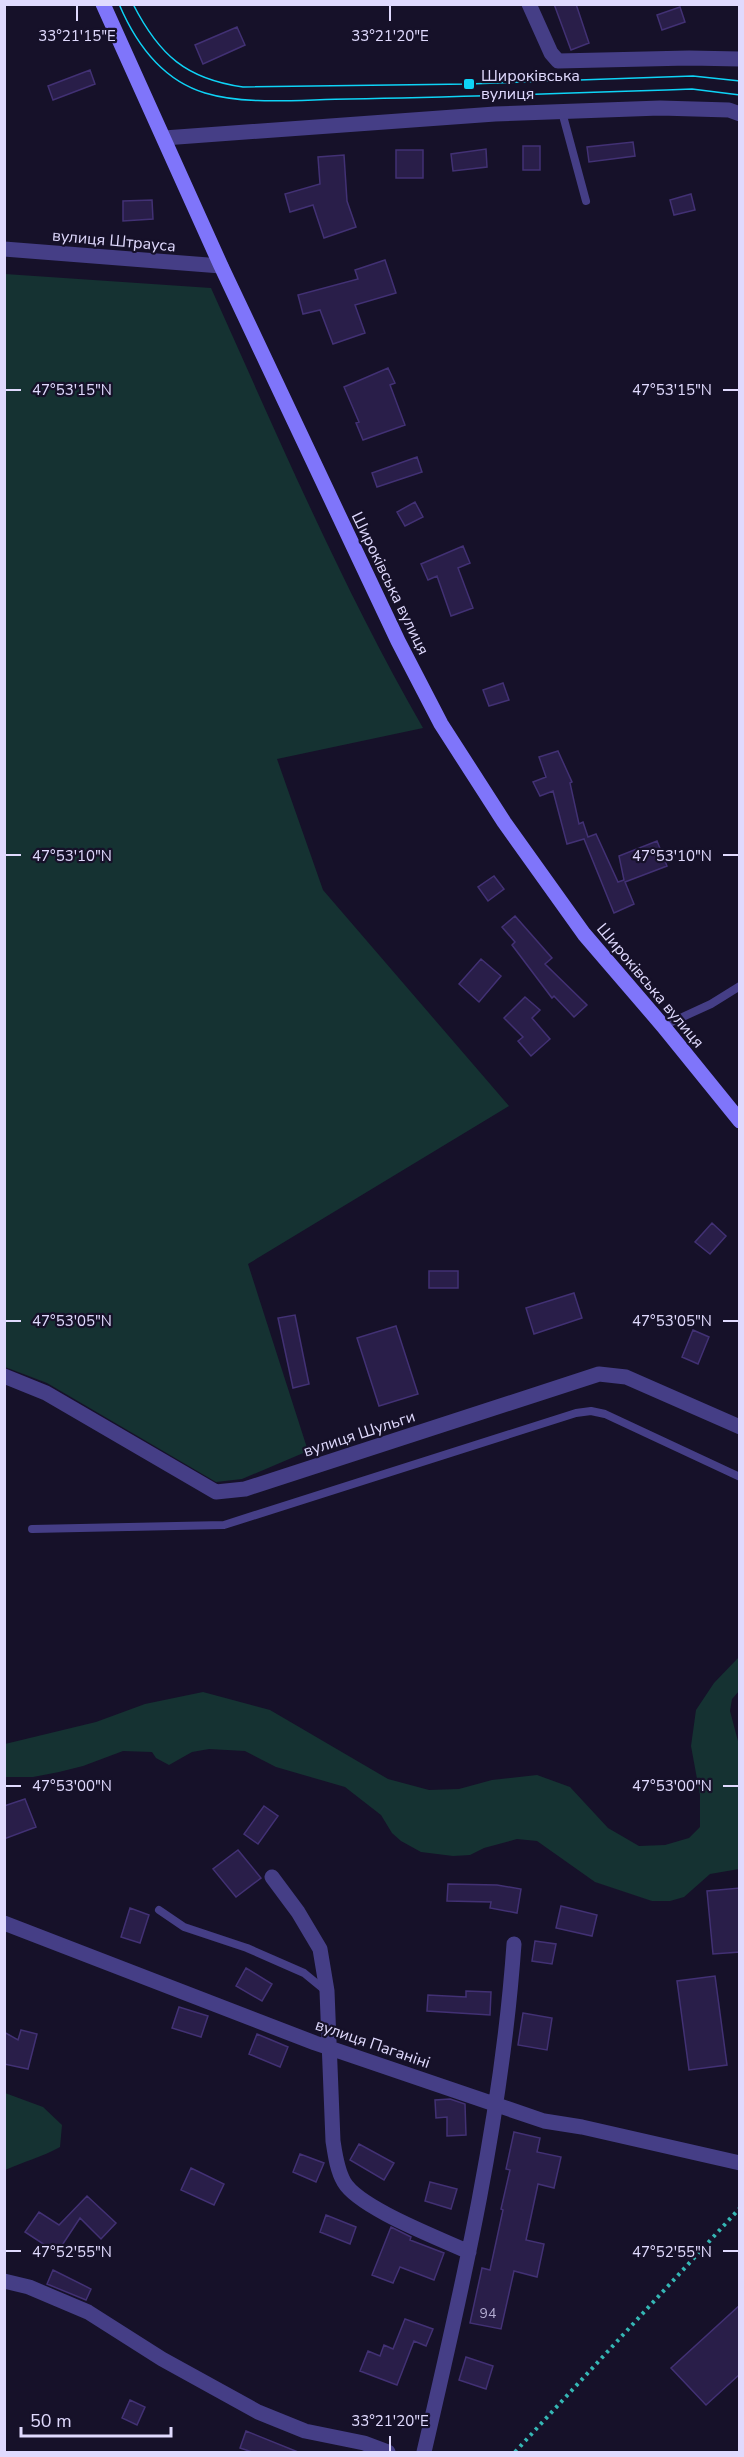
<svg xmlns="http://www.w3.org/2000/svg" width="744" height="2457" font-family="'Nunito Sans',sans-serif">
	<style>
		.green { fill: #153232 }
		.building { fill: #291e49; stroke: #423174; stroke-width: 1.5 }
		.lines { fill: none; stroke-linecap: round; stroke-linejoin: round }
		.path { stroke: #35b7b5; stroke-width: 4; stroke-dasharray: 3 4.5; stroke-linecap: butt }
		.service { stroke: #453e86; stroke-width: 8 }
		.minor { stroke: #453e86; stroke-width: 15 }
		.secondary { stroke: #7f75fa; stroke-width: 15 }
		.tram { stroke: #0ed3f6; stroke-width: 1.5 }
		.ticks { fill: none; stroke: #e0dafe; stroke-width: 2 }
		.poi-dot { fill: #0ed3f6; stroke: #161129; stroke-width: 2 }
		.labels { text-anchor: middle; stroke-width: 4.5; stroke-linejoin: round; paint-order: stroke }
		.number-label { font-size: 14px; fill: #b2abd1 }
		.poi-label { font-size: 16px; fill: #e0dafe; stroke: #161129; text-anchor: start }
		.street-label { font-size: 16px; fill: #e0dafe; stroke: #161129 }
		.ticks-label { font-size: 15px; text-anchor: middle; fill: #e0dafe; stroke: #161129; stroke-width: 4.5; stroke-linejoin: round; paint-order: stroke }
	</style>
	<rect width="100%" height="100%" fill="#161129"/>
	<path class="green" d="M5 274 211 288C278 437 342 587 423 728L277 759 323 890 509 1106 248 1264 308 1451 242 1479 216 1482 47 1383 5 1367Z
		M739 1657V1691L732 1699 730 1711 739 1745V1869L710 1874 684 1897 670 1901H652L595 1882 537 1841 517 1839 484 1848 470 1855 453 1856 421 1852 401 1841 392 1833 381 1815 345 1787 276 1767 245 1751 209 1749 192 1752 169 1765 156 1758 152 1752 123 1751 83 1766 59 1772 33 1777H5V1744L96 1722 145 1704 203 1692 270 1710 388 1779 429 1790 459 1789 492 1780 537 1775 570 1787 608 1828 639 1846 665 1845 689 1838 700 1827V1795L691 1746 696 1710 714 1683Z
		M5 2093 43 2107 62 2125 60 2147C42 2157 23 2162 5 2170Z"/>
	<path class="building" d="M554 4H576L589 43 571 50Z
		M680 7 685 22 662 30 657 15Z
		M237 27 245 45 203 64 195 45Z
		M90 70 95 84 53 100 48 86Z
		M633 142 635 156 589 162 587 147Z
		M523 146H540V170H523Z
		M486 149 487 167 453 171 451 154Z
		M396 150H423V178H396Z
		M344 155 347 201 356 227 324 238 313 205 290 212 285 194 320 184 318 157Z
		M691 194 695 210 674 215 670 200Z
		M152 200 153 219 123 221V201Z
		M385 260 396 293 355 305 365 333 333 344 320 310 303 314 298 295 358 279 355 270Z
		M388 368 395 383 390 385 405 425 363 440 356 423 359 422 344 387Z
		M417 457 422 472 377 487 372 473Z
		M415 502 423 517 405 526 397 512Z
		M463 546 470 563 458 568 473 608 451 616 437 576 428 580 421 564Z
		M503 683 509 700 489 706 483 690Z
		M558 751 572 782 570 783 579 824 583 822 588 837 596 834 618 882 624 880 619 856 657 841 667 866 625 882 634 904 614 913 584 839 567 844 553 791 540 796 533 782 546 777 539 757Z
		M494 876 504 889 488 901 478 887Z
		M515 916 552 958 545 964 587 1005 574 1017 554 996 552 998 512 945 515 942 502 927Z
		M481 959 501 976 479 1002 459 984Z
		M525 997 540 1010 532 1018 550 1039 531 1056 518 1041 523 1037 504 1018Z
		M712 1223 726 1236 710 1254 695 1242Z
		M429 1271H458V1288H429Z
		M574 1293 582 1318 534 1334 526 1308Z
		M295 1315 309 1384 293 1388 278 1318Z
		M396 1326 418 1394 379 1406 357 1338Z
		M693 1330 709 1337 698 1364 682 1357Z
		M25 1799 36 1827 4 1839V1806Z
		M264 1806 278 1816 258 1844 244 1834Z
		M238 1850 261 1878 236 1897 213 1869Z
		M448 1884 497 1885 521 1889 517 1913 490 1908 491 1902 447 1901Z
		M740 1888V1952L713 1954 707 1891Z
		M561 1906 597 1915 592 1936 556 1928Z
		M130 1908 149 1915 140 1943 121 1937Z
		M535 1941 556 1944 552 1964 532 1961Z
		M246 1968 272 1984 262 2001 236 1986Z
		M715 1976 727 2065 689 2070 677 1981Z
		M466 1991 491 1992 490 2015 427 2011 428 1995 466 1997Z
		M179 2007 208 2016 201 2037 172 2028Z
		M523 2013 552 2018 547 2050 518 2045Z
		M21 2030 37 2034 28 2069 4 2064V2032L18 2040Z
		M257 2034 288 2047 280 2067 249 2054Z
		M450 2099 465 2104 466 2135 447 2136V2117L436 2118 435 2100Z
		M514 2132 540 2138 537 2152 561 2157 554 2188 538 2184 526 2240 544 2244 537 2277 514 2271 501 2329 470 2323 482 2268 490 2270 503 2210 501 2209 510 2170 506 2169Z
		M359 2144 394 2163 384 2180 350 2160Z
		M300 2154 324 2163 316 2182 293 2172Z
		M191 2168 224 2184 214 2205 181 2190Z
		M430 2182 457 2189 451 2209 425 2201Z
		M87 2196 116 2223 101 2239 80 2218 57 2253 25 2232 39 2212 59 2225Z
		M326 2215 356 2227 350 2244 320 2232Z
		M391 2227 411 2237 410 2240 444 2253 434 2280 400 2267 393 2283 372 2275Z
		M53 2270 91 2289 86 2300 47 2284Z
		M740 2305V2374L706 2405 671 2368Z
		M405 2319 433 2329 426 2346 414 2341 397 2385 360 2371 368 2351 380 2356 384 2345 393 2349Z
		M466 2357 493 2366 486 2389 459 2380Z
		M130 2400 145 2407 137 2425 122 2418Z
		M246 2431 298 2452H252L240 2448Z"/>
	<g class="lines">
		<path class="path" d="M515 2452 740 2208"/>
		<path class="service" d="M562 112 586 201
			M663 1026 711 1004 740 986
			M32 1529 224 1525 576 1413 591 1411 605 1414 740 1477
			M159 1910 184 1927 247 1948 304 1973 326 1991"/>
		<path class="minor" d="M529 4 551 53 558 61 689 58 740 59
			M164 138 495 114 660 108 729 110 740 114
			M4 249 221 266
			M4 1376 46 1393 216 1492 245 1489 599 1374 626 1377 740 1427
			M272 1877 298 1912 320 1949 327 1991 333 2141C335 2154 337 2170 344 2182 359 2208 439 2238 469 2252
			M4 1923 315 2043 544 2121 582 2127 740 2163
			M4 2281 29 2287 88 2312 162 2359 258 2412 305 2431 364 2443 388 2452
			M424 2452C463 2285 502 2116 514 1944"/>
		<path class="secondary" d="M103 4 221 266 398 641 441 724 504 822 584 934 663 1026 740 1121"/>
		<path class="tram" d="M119 4C136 44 162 80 205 93 248 106 305 99 350 99 464 97 578 93 692 89L740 95
			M133 4C159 55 186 79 243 87L469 84 693 76 740 81"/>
	</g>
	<path class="ticks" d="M77 6V21M390 6V21M6 390H21M723 390H738M6 855H21M723 855H738M6 1321H21M723 1321H738M6 1786H21M723 1786H738M6 2251H21M723 2251H738M390 2436V2451"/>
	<rect class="poi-dot" x="463" y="78" width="12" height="12" rx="3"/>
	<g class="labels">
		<g class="number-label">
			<text x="488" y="2318">94</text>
		</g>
		<g class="poi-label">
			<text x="481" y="81">Широківська<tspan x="481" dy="18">вулиця</tspan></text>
		</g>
		<g class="street-label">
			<text transform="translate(114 240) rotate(5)" y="6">вулиця Штрауса</text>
			<text transform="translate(391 583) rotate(64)" y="6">Широківська вулиця</text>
			<text transform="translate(651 985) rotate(50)" y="6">Широківська вулиця</text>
			<text transform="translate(359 1433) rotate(-18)" y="6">вулиця Шульги</text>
			<text transform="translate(373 2043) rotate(19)" y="6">вулиця Паганіні</text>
		</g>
	</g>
	<g class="ticks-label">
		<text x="77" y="41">33°21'15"E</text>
		<text x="390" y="41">33°21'20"E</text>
		<text x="72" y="395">47°53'15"N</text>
		<text x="672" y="395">47°53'15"N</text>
		<text x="72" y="861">47°53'10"N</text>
		<text x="672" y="861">47°53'10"N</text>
		<text x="72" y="1326">47°53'05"N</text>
		<text x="672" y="1326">47°53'05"N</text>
		<text x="72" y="1791">47°53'00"N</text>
		<text x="672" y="1791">47°53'00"N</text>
		<text x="72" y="2257">47°52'55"N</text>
		<text x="672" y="2257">47°52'55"N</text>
		<text x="390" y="2426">33°21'20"E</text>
	</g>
	<rect width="744" height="2457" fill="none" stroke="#e0dafe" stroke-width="12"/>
	<path d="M21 2427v9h150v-9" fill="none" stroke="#e0dafe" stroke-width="3"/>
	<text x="30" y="2427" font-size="18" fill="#e0dafe" stroke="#161129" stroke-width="4.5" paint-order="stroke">50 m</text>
</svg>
